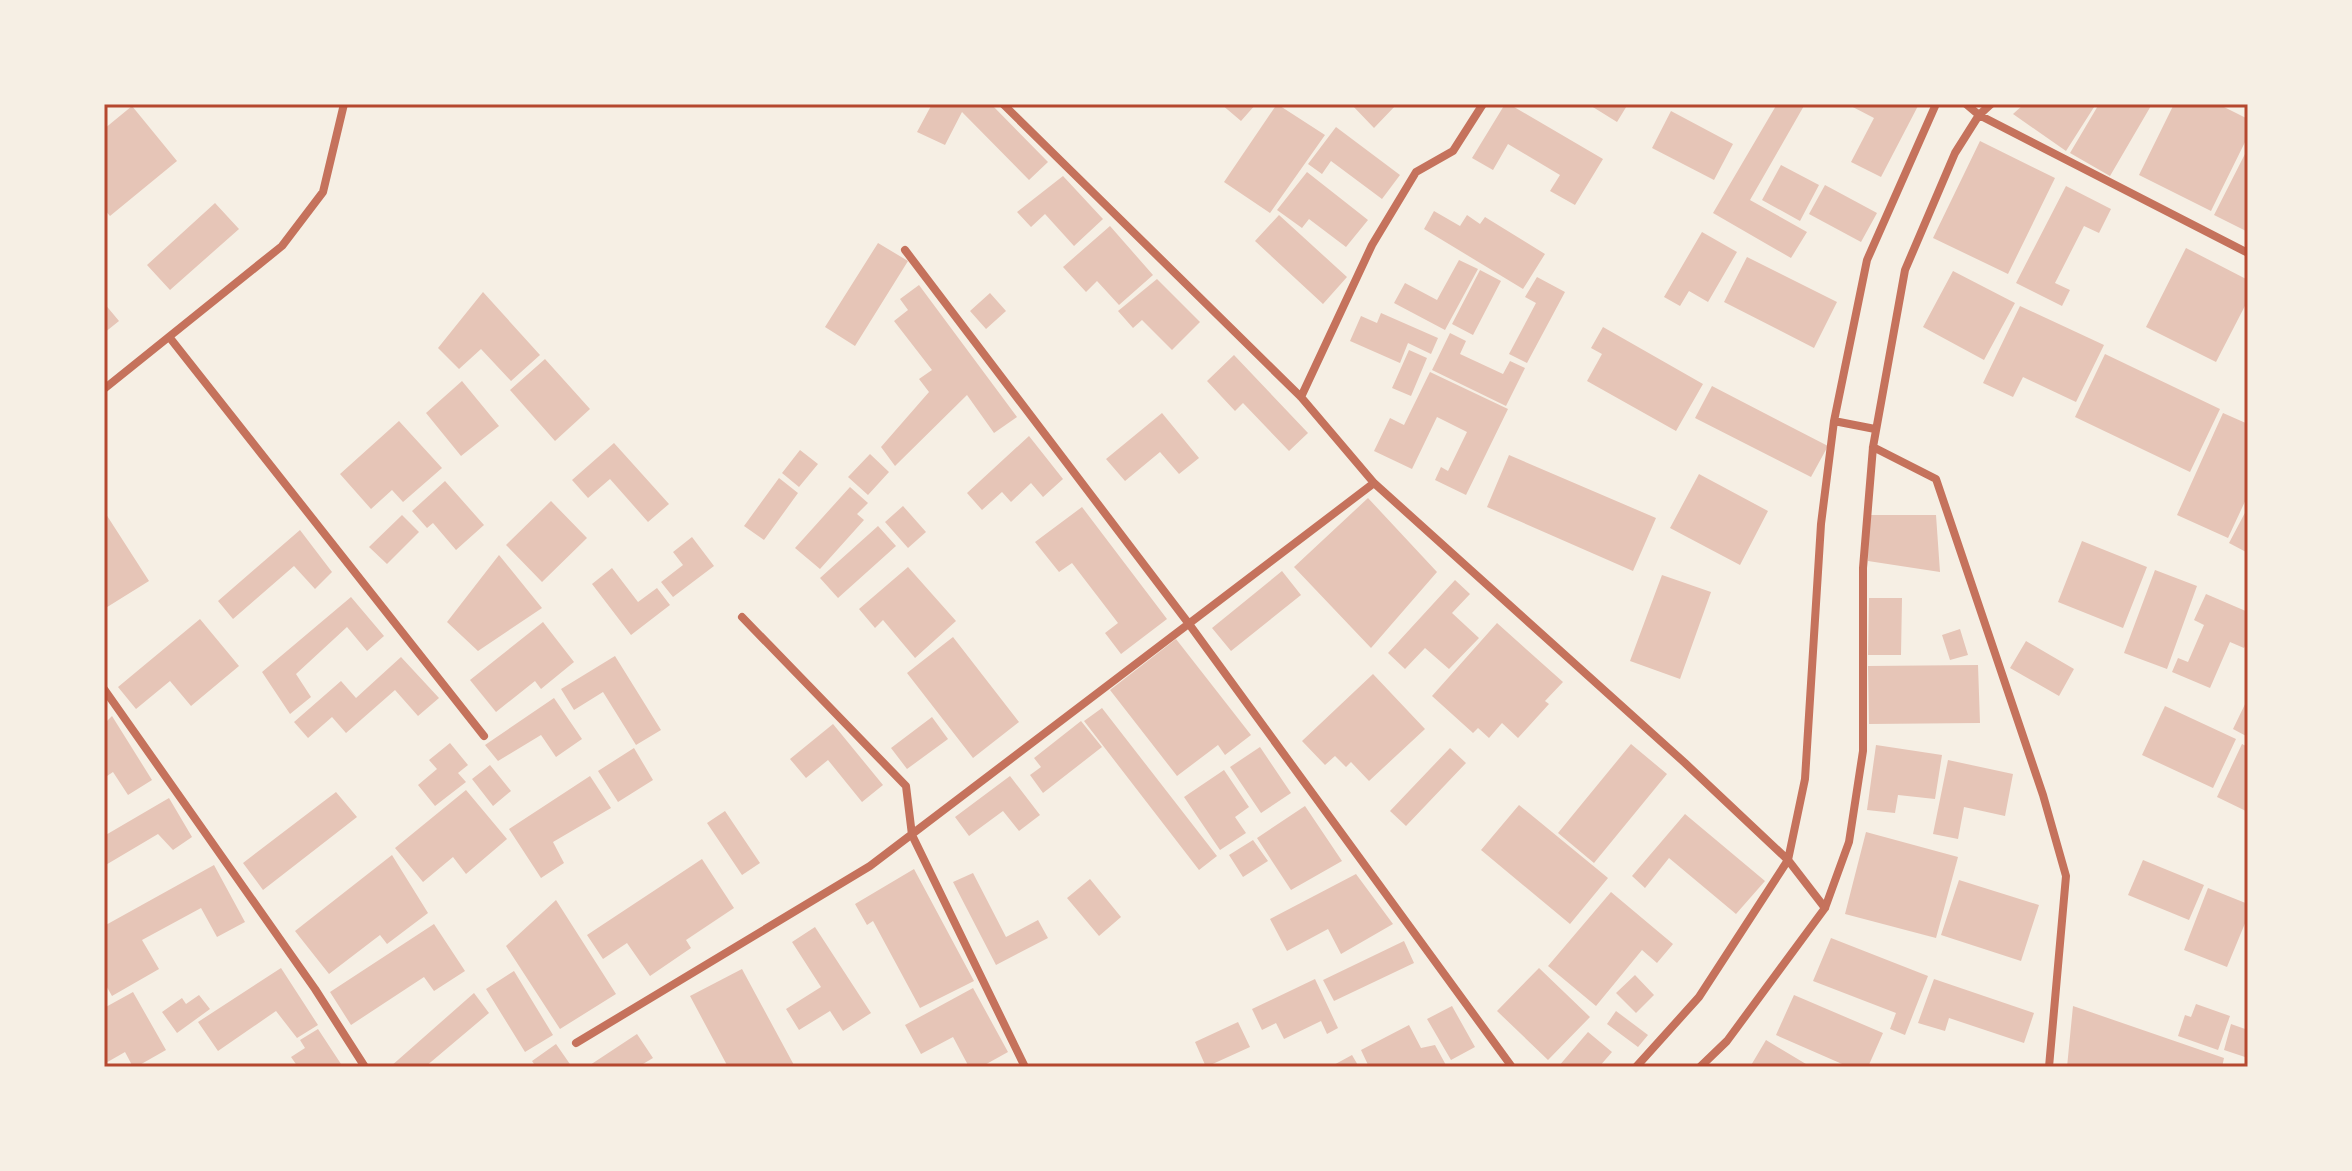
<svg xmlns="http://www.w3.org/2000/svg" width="2352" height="1171" font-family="Poppins,sans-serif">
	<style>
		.building { fill: #e6c5b7 }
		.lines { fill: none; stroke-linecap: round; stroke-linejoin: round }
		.minor { stroke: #c5725c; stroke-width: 8 }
		.neatline { fill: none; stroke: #b5482f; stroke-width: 3 }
	</style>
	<rect width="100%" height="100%" fill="#f6efe4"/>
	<path class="building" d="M932 104H991L1048 162 1029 180 962 112 945 145 917 132Z
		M1221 104H1256L1241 121Z
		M1277 104 1325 135 1270 213 1224 182Z
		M1351 104H1397L1374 128Z
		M1505 104H1509L1603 159 1575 205 1550 191 1560 175 1508 144 1493 170 1472 158Z
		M1588 104H1628L1617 122Z
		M1777 104H1805L1750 200 1807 232 1791 258 1713 213Z
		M1847 104H1919L1881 177 1851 162 1874 118Z
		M2024 104H2096L2066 151 2013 114Z
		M2099 104H2152L2110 176 2070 153Z
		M2174 104H2218L2248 119V136L2211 211 2139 175Z
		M132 106 177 161 110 216 104 209V129Z
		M1671 111 1733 144 1714 180 1652 148Z
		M1336 127 1400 175 1382 199 1331 161 1322 174 1308 164Z
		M1980 141 2055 178 2008 274 1933 238Z
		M2248 148V232L2214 215Z
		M1781 165 1819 185 1800 221 1762 200Z
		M1307 172 1368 220 1346 247 1309 219 1302 228 1277 210Z
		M1063 176 1103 219 1074 246 1045 214 1031 227 1017 212Z
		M1825 185 1877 213 1861 242 1809 214Z
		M2066 186 2111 209 2099 233 2084 226 2055 283 2070 290 2062 306 2016 283Z
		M215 203 239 229 170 290 147 265Z
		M1434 211 1460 226 1467 215 1480 224 1485 217 1545 254 1523 289 1424 229Z
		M1279 215 1347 277 1323 304 1255 241Z
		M1110 226 1153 275 1119 305 1097 281 1086 292 1063 267Z
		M1702 232 1737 252 1708 302 1689 291 1680 306 1664 297Z
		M878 243 908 261 855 346 825 327Z
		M2186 248 2248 280V300L2216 362 2146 327Z
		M1747 257 1837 302 1814 348 1724 302Z
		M1459 260 1478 269 1445 330 1394 303 1405 283 1437 300Z
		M1480 270 1501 281 1473 335 1452 324Z
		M1953 271 2015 303 1984 360 1923 327Z
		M1537 277 1565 292 1527 363 1509 354 1536 303 1525 297Z
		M1157 279 1200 322 1172 350 1142 320 1133 328 1118 311Z
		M919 285 1017 417 994 433 967 395 895 466 881 447 929 392 919 379 932 370 894 321 908 310 900 299Z
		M483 292 540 355 511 381 481 349 459 369 438 348Z
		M990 293 1006 311 986 329 970 311Z
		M104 303 119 321 104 333Z
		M2020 306 2104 345 2076 402 2023 377 2013 397 1983 383Z
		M1381 313 1438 338 1431 354 1408 343 1400 363 1350 341 1361 316 1377 323Z
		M1603 327 1703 384 1676 431 1587 381 1602 354 1591 348Z
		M1450 333 1466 341 1460 354 1503 374 1510 361 1525 368 1506 406 1432 370Z
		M1409 350 1427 358 1411 396 1392 388Z
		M2105 354 2220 409 2190 472 2075 417Z
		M1234 355 1308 433 1289 451 1243 403 1235 411 1207 381Z
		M545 359 590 409 555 441 510 390Z
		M1430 372 1508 409 1466 495 1435 480 1441 467 1448 471 1467 432 1437 417 1412 469 1374 451 1390 418 1404 425Z
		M462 381 499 426 461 456 426 413Z
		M1712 386 1828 446 1811 477 1695 418Z
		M1162 413 1199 458 1179 474 1160 452 1125 481 1106 459Z
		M2223 413 2248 424V495L2228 538 2177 515Z
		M399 421 442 468 403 502 392 490 371 509 340 474Z
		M1029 436 1063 479 1043 497 1031 483 1011 502 1002 492 982 510 967 493Z
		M614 443 669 504 648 522 610 479 588 498 572 480Z
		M800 450 818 464 799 487 782 473Z
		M870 454 889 472 868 495 848 477Z
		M1509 455 1656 518 1633 571 1487 507Z
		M1699 474 1768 511 1740 565 1670 528Z
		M779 478 798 493 764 540 744 526Z
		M445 481 484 525 456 550 433 523 427 528 412 511Z
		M850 487 868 503 857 514 864 520 820 569 795 548Z
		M1368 498 1437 572 1371 648 1294 567Z
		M551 501 587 538 542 582 506 545Z
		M903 506 926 532 908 548 885 522Z
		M1082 507 1167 619 1121 654 1105 633 1118 623 1072 563 1059 572 1035 542Z
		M2248 507V553L2229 543Z
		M104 511 149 581 104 609Z
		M402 515 419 532 387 564 369 547Z
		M1869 515H1936L1940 572 1868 561Z
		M878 526 896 546 838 598 820 578Z
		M300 530 332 572 315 589 294 566 233 619 218 601Z
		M692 537 714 566 673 597 661 582 683 565 673 552Z
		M2082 541 2147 567 2123 628 2058 602Z
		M499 555 542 608 478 651 447 622Z
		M908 567 956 621 915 658 883 620 875 628 859 609Z
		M612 568 638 602 657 588 670 605 631 635 592 584Z
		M2155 570 2197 586 2167 669 2124 653Z
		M1282 571 1301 595 1231 651 1212 628Z
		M1662 575 1711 592 1680 679 1630 661Z
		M1455 580 1470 594 1452 613 1479 638 1449 669 1425 648 1405 669 1388 653Z
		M2206 594 2248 612V640L2244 648 2230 642 2210 688 2172 672 2178 658 2188 662 2204 625 2194 620Z
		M351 597 384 636 367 651 347 627 296 674 311 697 290 714 262 672Z
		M1869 598H1902L1901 655H1868Z
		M200 619 239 666 191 706 170 681 136 709 118 687Z
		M543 622 574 662 541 689 535 681 496 712 470 680Z
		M1497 623 1563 682 1545 701 1549 704 1518 738 1502 723 1489 738 1478 728 1473 733 1432 696Z
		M1960 629 1968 655 1950 660 1942 635Z
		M953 637 1019 722 973 758 907 673Z
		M1176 639 1251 735 1225 755 1218 745 1177 776 1110 690Z
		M2026 641 2074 669 2059 696 2010 668Z
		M615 656 661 730 636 745 603 692 574 710 561 689Z
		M401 657 439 698 418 716 395 690 346 733 332 717 308 738 294 722 341 681 356 698Z
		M1978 665 1980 723 1869 724 1868 666Z
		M1373 674 1425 729 1369 781 1351 762 1346 767 1335 756 1325 765 1302 741Z
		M554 698 582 739 556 757 541 735 498 761 485 745Z
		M2248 698V737L2233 729Z
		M2165 706 2236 739 2213 788 2142 755Z
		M1102 708 1217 856 1199 870 1084 721Z
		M112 716 152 780 128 795 113 772 104 778V724Z
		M932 717 948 739 907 769 891 748Z
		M1081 721 1102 747 1043 793 1030 775 1041 767 1034 758Z
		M833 724 883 785 862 802 828 760 806 778 790 759Z
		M450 743 468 765 458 773 466 782 435 806 418 785 437 769 429 760Z
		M1631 744 1667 774 1594 863 1558 833Z
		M2242 744 2248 747V812L2217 797Z
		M1876 745 1942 755 1935 799 1898 795 1895 813 1867 810Z
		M1260 747 1291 793 1261 813 1230 767Z
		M634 748 653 780 618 802 598 771Z
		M1450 748 1466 763 1406 826 1390 811Z
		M1948 760 2013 774 2005 816 1964 807 1958 839 1933 834Z
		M490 765 511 791 493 806 472 779Z
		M1224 770 1249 807 1235 817 1246 833 1220 850 1184 797Z
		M590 776 611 808 553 842 564 863 541 878 509 829Z
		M1010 776 1040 815 1019 831 1003 811 969 836 955 817Z
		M466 790 507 839 466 874 453 857 423 882 395 848Z
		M336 792 357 817 263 890 243 863Z
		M169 798 192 837 173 850 158 834 104 866V836Z
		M1519 805 1608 878 1570 924 1481 850Z
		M1305 806 1342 861 1291 890 1257 838Z
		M725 811 760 863 742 875 707 823Z
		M1685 814 1765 881 1736 914 1669 858 1645 888 1632 876Z
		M1866 832 1958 857 1936 938 1845 914Z
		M1253 840 1268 861 1243 877 1229 855Z
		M392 855 428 913 387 944 380 935 329 974 295 931Z
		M702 859 734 908 686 940 691 948 650 976 627 943 603 959 587 935Z
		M2143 860 2204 885 2189 920 2128 895Z
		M214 865 245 922 217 937 201 908 142 940 159 969 112 996 104 982V926Z
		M914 869 974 981 920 1008 873 921 867 925 855 904Z
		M973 873 1006 937 1038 920 1048 938 996 965 953 882Z
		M1356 874 1393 924 1341 954 1328 929 1287 951 1270 919Z
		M1090 879 1121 917 1099 936 1067 898Z
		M1959 880 2039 905 2021 961 1941 935Z
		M2208 888 2248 904V916L2227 967 2184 950Z
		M1611 892 1673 944 1657 963 1642 950 1596 1006 1548 966Z
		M556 900 616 994 560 1029 506 946Z
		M434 924 465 971 434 991 424 977 351 1025 330 992Z
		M815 927 871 1013 843 1031 830 1011 799 1030 786 1009 821 987 792 942Z
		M1831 938 1928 976 1905 1035 1890 1029 1896 1013 1813 981Z
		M1404 941 1414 963 1334 1001 1323 980Z
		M281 968 318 1025 297 1038 276 1011 218 1051 198 1022Z
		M1539 968 1590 1017 1548 1060 1497 1011Z
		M742 969 795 1067H728L690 996Z
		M514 971 553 1035 525 1052 486 989Z
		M1635 975 1654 995 1636 1013 1616 993Z
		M1315 979 1338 1028 1327 1034 1321 1021 1284 1039 1276 1023 1262 1030 1252 1009Z
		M1934 979 2034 1013 2024 1043 1949 1018 1945 1031 1918 1023Z
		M973 988 1008 1052 981 1067H969L953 1037 921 1054 905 1025Z
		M133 992 166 1050 136 1067H133L125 1052 104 1064V1008Z
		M474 993 489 1013 425 1067H390Z
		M199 995 210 1009 177 1033 162 1012 182 998 186 1004Z
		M1794 995 1883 1033 1868 1067H1849L1776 1035Z
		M2196 1004 2230 1016 2218 1050 2178 1036 2185 1015 2191 1017Z
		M1452 1006 1475 1047 1451 1060 1427 1019Z
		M2073 1006 2224 1058 2222 1067H2067Z
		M1616 1011 1648 1035 1638 1047 1607 1024Z
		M1238 1022 1250 1047 1206 1067 1195 1042Z
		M2231 1024 2248 1030V1058L2224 1050Z
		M1409 1025 1421 1048 1435 1045 1447 1067H1369L1361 1050Z
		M318 1029 343 1067H298L291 1057 305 1048 300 1040Z
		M1588 1032 1612 1052 1599 1067H1558Z
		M637 1034 653 1058 638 1067H587Z
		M1766 1040 1811 1067H1750Z
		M556 1044 572 1067H536L532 1061Z
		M1352 1055 1359 1067H1330Z"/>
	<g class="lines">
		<path class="minor" d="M1003 104 1301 397 1374 483 1685 763 1788 860 1825 908
			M1966 104 1979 115 2248 253
			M905 250 1189 624 1512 1067
			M170 338 484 736
			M104 389 282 246 323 192 344 104
			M1301 397 1372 245 1416 172 1453 151 1483 104
			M1834 421 1875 429
			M1873 447 1936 479 2043 795 2066 876 2049 1067
			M742 617 906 786 912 835 1025 1067
			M104 689 315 989 365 1067
			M576 1043 870 866 1374 483
			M1636 1067 1699 997 1788 860 1805 779 1821 524 1834 421 1867 260 1936 104
			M1700 1067 1727 1041 1825 908 1849 842 1863 751V568L1873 447 1905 270 1955 153 1979 115 1991 104"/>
	</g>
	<rect width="2352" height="1171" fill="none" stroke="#f6efe4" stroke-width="212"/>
	<rect x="106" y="106" width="2140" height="959" class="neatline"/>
</svg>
